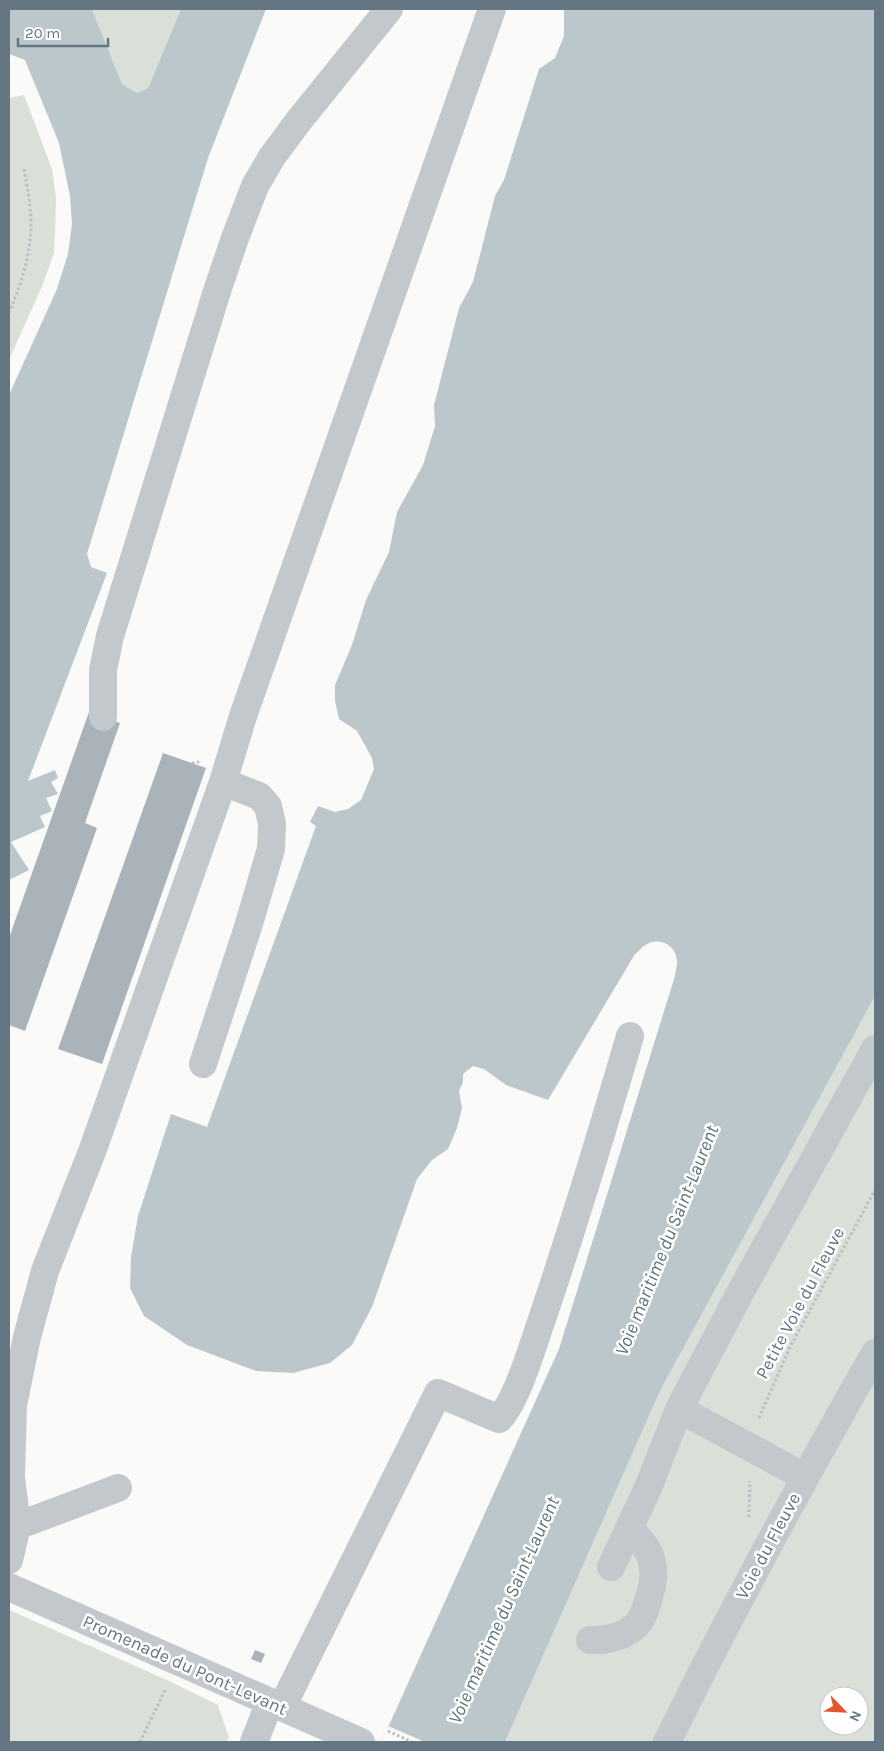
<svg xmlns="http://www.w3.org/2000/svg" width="884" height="1751" font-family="Karla,sans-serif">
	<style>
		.green { fill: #dadfd7; fill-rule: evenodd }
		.water { fill: #bbc7cb }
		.pier { fill: #fafaf8 }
		.building { fill: #aab3b9 }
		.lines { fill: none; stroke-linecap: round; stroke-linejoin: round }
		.path { stroke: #bbbfc2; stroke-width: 3; stroke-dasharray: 2.5 2.5; stroke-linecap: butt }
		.minor { stroke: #c3c8cc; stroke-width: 28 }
		.labels { text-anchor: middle; stroke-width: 5; stroke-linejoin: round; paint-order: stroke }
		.street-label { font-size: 18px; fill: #657683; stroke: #fff }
		.water-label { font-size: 19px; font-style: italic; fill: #60757c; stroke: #fff }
	</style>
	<rect width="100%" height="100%" fill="#fafaf8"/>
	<path class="green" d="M92 9H181L148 88 137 93 122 84Z
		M24 95 52 169 56 198 55 234 54 253 43 284 9 360V98Z
		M875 996V1742H505L660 1391ZM829 1696H859V1726H829Z
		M9 1610 169 1681 218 1705 229 1738 225 1742H9Z"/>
	<path class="water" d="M9 9H92L122 84 137 93 148 88 181 9H266L208 158 87 554 91 567 107 573 28 781 55 770 58 778 51 782 58 794 46 798 52 811 40 816 45 827 11 842 29 870 9 880V395L57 289 68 254 72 224 70 196 59 143 25 60 9 54Z
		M564 9H875V996L660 1391 505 1742H379L390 1723 559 1349 675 976C675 971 678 964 677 960 675 943 657 936 644 946 641 948 638 952 635 954L548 1100 506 1085 484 1069 473 1066 463 1074V1082L459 1091 462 1108 457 1128 448 1149 432 1160 417 1179 372 1307 352 1345 330 1363 293 1373 256 1371 187 1345 144 1316 130 1288 131 1257 138 1216 171 1114 207 1127 316 826 310 822 318 806 335 812 348 809 361 800 374 769 372 758 357 731 339 719 335 701V685L352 645 366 600 389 552 397 512 423 465 435 426 434 405 459 308 473 282 495 196 504 180 539 69 555 58 564 36Z"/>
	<path class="pier" d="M388 1726 425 1742H379Z"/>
	<path class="building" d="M89 712 120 723 85 823 97 828 25 1031 9 1025V938Z
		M163 753 206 768 102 1064 58 1049Z
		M255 1650 265 1654 261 1663 251 1659Z"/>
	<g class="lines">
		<path class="path" d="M9 313C21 285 31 254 31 223 31 205 27 187 24 169
			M192 763 199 762
			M759 1418 790 1347 875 1190
			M749 1517 750 1481
			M388 1731 412 1742
			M140 1742 166 1688"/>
		<path class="minor" d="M103 717V670L110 636 218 288 235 238 255 186 272 157 297 123 389 9
			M203 1064 248 927 271 849 272 824 268 806 259 796 223 782
			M679 1409 805 1477
			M17 1526 118 1488
			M9 1560 17 1526 11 1477 13 1405 27 1337 45 1271 93 1149 223 782 243 716 492 9
			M611 1567 648 1488 679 1409 741 1291 875 1049
			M9 1587 361 1742
			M590 1640C607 1641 628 1636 639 1622 644 1615 647 1605 649 1597 653 1586 655 1571 651 1559 648 1547 638 1538 630 1528
			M282 1707 438 1393 499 1419C517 1400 532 1348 541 1322 573 1228 602 1132 630 1036
			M254 1742 270 1702
			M667 1742C732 1610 802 1481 875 1353"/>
	</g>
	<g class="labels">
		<g class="street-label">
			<text transform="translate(800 1303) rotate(-62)" y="6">Petite Voie du Fleuve</text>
			<text transform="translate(768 1546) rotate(-62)" y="6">Voie du Fleuve</text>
			<text transform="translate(185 1665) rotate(24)" y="6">Promenade du Pont-Levant</text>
		</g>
		<g class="water-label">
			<text transform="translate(666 1240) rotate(-68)" y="7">Voie maritime du Saint-Laurent</text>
			<text transform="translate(503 1610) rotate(-66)" y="7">Voie maritime du Saint-Laurent</text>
		</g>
	</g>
	<rect width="884" height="1751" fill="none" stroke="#657683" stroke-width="20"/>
	<g transform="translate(844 1711) rotate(114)"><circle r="24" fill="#ffffff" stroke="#c1c8cd"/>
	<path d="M0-4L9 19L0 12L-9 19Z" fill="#e4572e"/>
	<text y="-8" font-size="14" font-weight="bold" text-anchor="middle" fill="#657683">N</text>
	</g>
	<path d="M18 38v8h90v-8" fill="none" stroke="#657683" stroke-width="2.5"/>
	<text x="25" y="38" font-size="15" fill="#657683" stroke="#ffffff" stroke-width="4" paint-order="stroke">20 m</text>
</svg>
